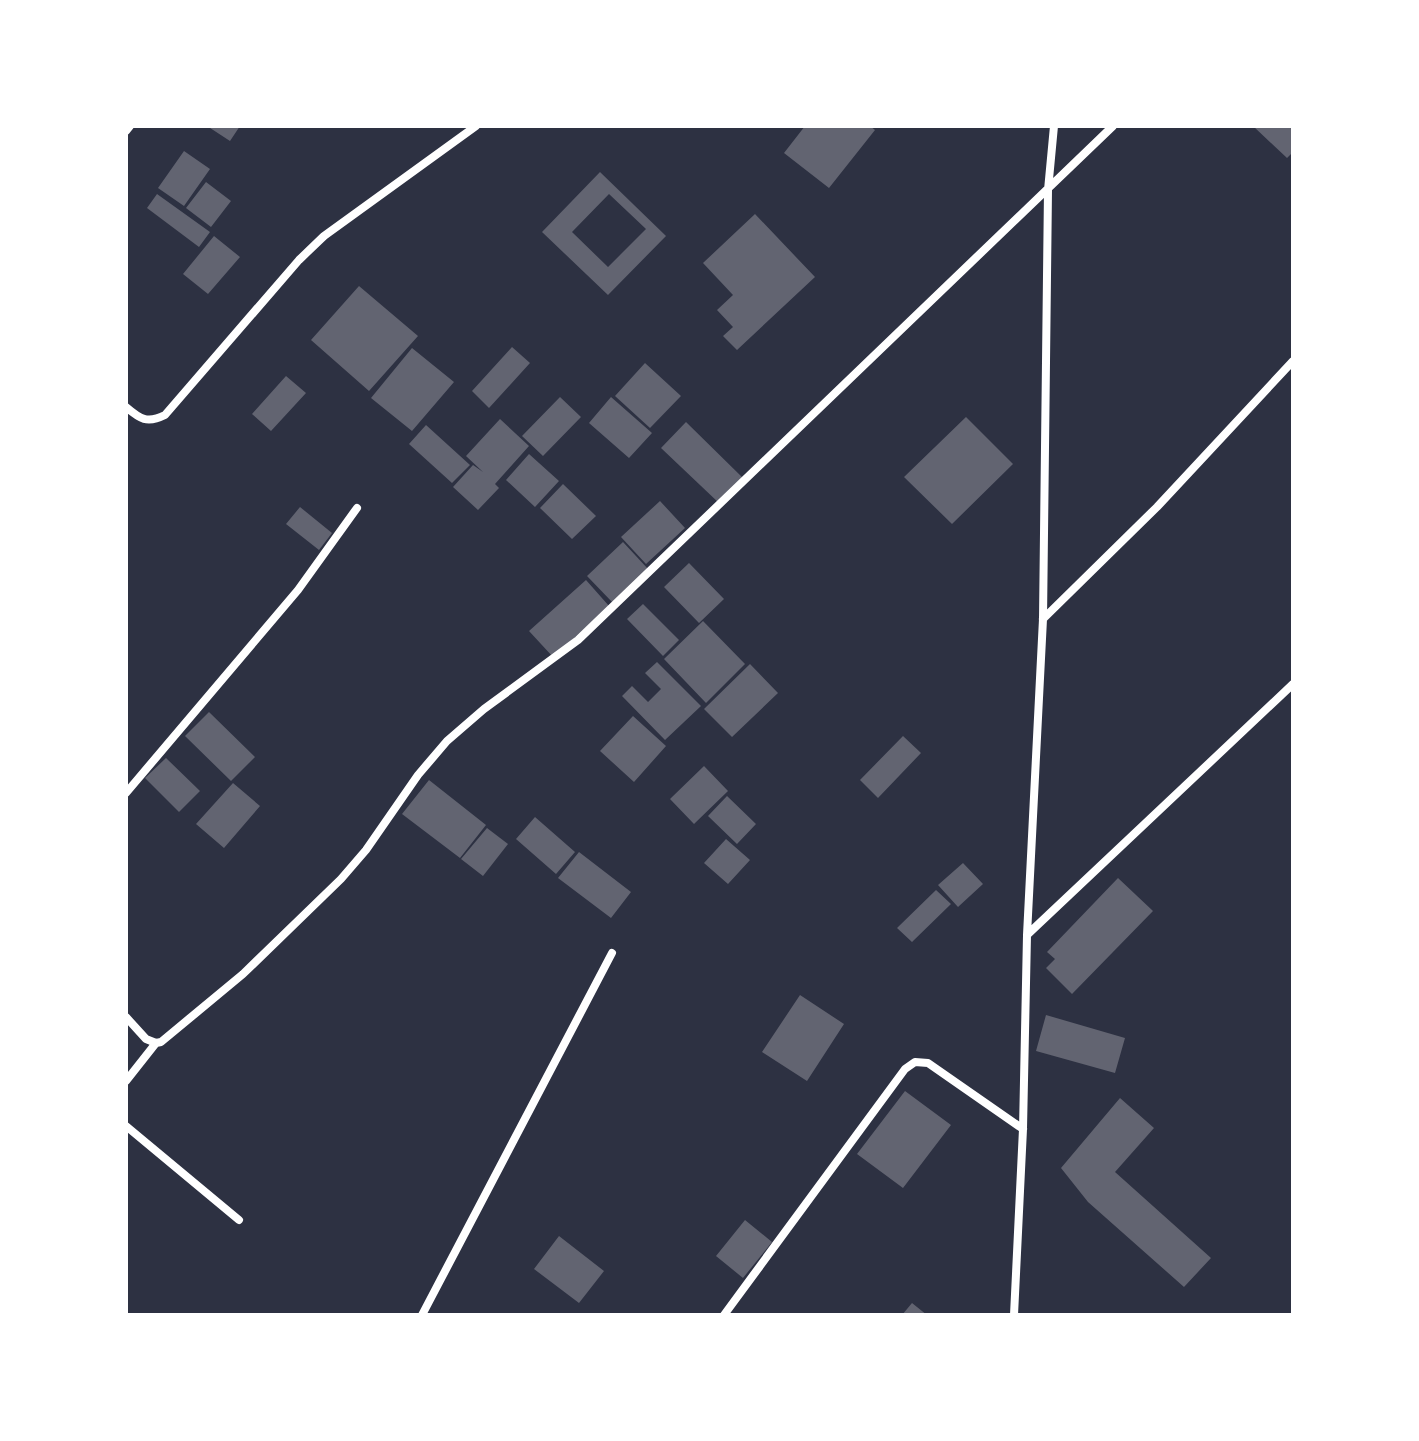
<svg xmlns="http://www.w3.org/2000/svg" width="1419" height="1441" font-family="Manrope,sans-serif">
	<style>
		.building { fill: #626471; fill-rule: evenodd }
		.lines { fill: none; stroke-linecap: round; stroke-linejoin: round }
		.minor { stroke: #fff; stroke-width: 8 }
	</style>
	<rect width="100%" height="100%" fill="#2d3142"/>
	<path class="building" d="M207 126H240L230 141Z
		M805 126H870L875 130 829 188 784 153Z
		M1253 126H1293V152L1287 158Z
		M184 151 210 169 184 206 158 188Z
		M600 172 666 236 608 295 542 232ZM609 194 646 229 608 267 572 232Z
		M206 182 231 201 211 227 186 208Z
		M157 194 210 232 199 247 147 208Z
		M755 214 815 277 737 350 723 336 733 327 717 310 733 295 703 263Z
		M214 236 240 257 208 294 183 274Z
		M359 286 418 336 369 391 311 340Z
		M512 347 530 363 489 408 472 391Z
		M412 348 454 382 412 431 371 398Z
		M645 363 681 396 650 428 615 396Z
		M286 376 306 393 271 431 252 414Z
		M560 397 581 417 543 456 522 436Z
		M611 397 652 433 629 458 589 423Z
		M966 417 1013 464 952 524 904 477Z
		M500 419 529 446 495 484 499 488 478 510 453 487 473 465 483 472 466 456Z
		M686 422 744 479 720 504 661 448Z
		M426 425 470 465 452 483 409 444Z
		M529 454 559 481 535 507 506 480Z
		M563 484 596 516 572 539 540 508Z
		M660 501 685 528 646 564 621 537Z
		M300 507 332 533 319 550 286 524Z
		M623 542 648 569 613 603 587 576Z
		M689 563 724 599 699 623 664 587Z
		M586 580 609 606 553 657 529 631Z
		M643 604 679 640 663 656 627 619Z
		M703 621 745 664 706 703 664 659Z
		M657 662 701 706 665 740 622 696 632 686 648 702 661 689 645 673Z
		M750 664 778 693 732 737 704 709Z
		M209 712 255 757 231 781 185 736Z
		M633 716 666 746 634 782 600 751Z
		M903 736 921 753 878 798 860 780Z
		M166 758 200 791 179 812 145 778Z
		M704 766 728 791 694 824 670 799Z
		M429 780 486 825 460 858 402 814Z
		M233 783 260 806 224 848 196 824Z
		M727 796 756 824 737 844 708 816Z
		M535 817 575 852 556 874 516 839Z
		M487 828 508 844 483 876 461 859Z
		M726 839 750 860 728 884 704 863Z
		M579 852 631 892 611 918 558 878Z
		M963 863 983 884 958 907 938 885Z
		M1118 878 1153 911 1072 994 1046 968 1055 959 1047 952Z
		M936 890 951 904 912 942 897 928Z
		M800 995 844 1024 807 1081 762 1052Z
		M1046 1015 1125 1038 1115 1073 1036 1051Z
		M905 1091 951 1125 903 1188 857 1154Z
		M1120 1098 1154 1128 1115 1172 1211 1258 1184 1287 1088 1202 1061 1168Z
		M745 1220 772 1242 743 1278 716 1256Z
		M559 1236 604 1271 579 1303 534 1269Z
		M912 1303 927 1315H902Z"/>
	<g class="lines">
		<path class="minor" d="M126 131 130 126
			M126 407C140 419 147 424 165 415L299 260 324 236 476 126
			M1043 619 1157 507 1293 361
			M126 793 298 590 357 508
			M1028 934 1293 684
			M126 1017 146 1039 156 1043 161 1042 243 974 341 879 366 850 418 775 447 741 484 709 578 640 1113 126
			M126 1081 156 1043
			M126 1126 239 1220
			M422 1315 612 953
			M724 1315 905 1069 915 1062 928 1063 1023 1129
			M1014 1315 1023 1129 1027 935 1043 619 1048 190 1054 126"/>
	</g>
	<rect width="1419" height="1441" fill="none" stroke="#ffffff" stroke-width="256"/>
</svg>
